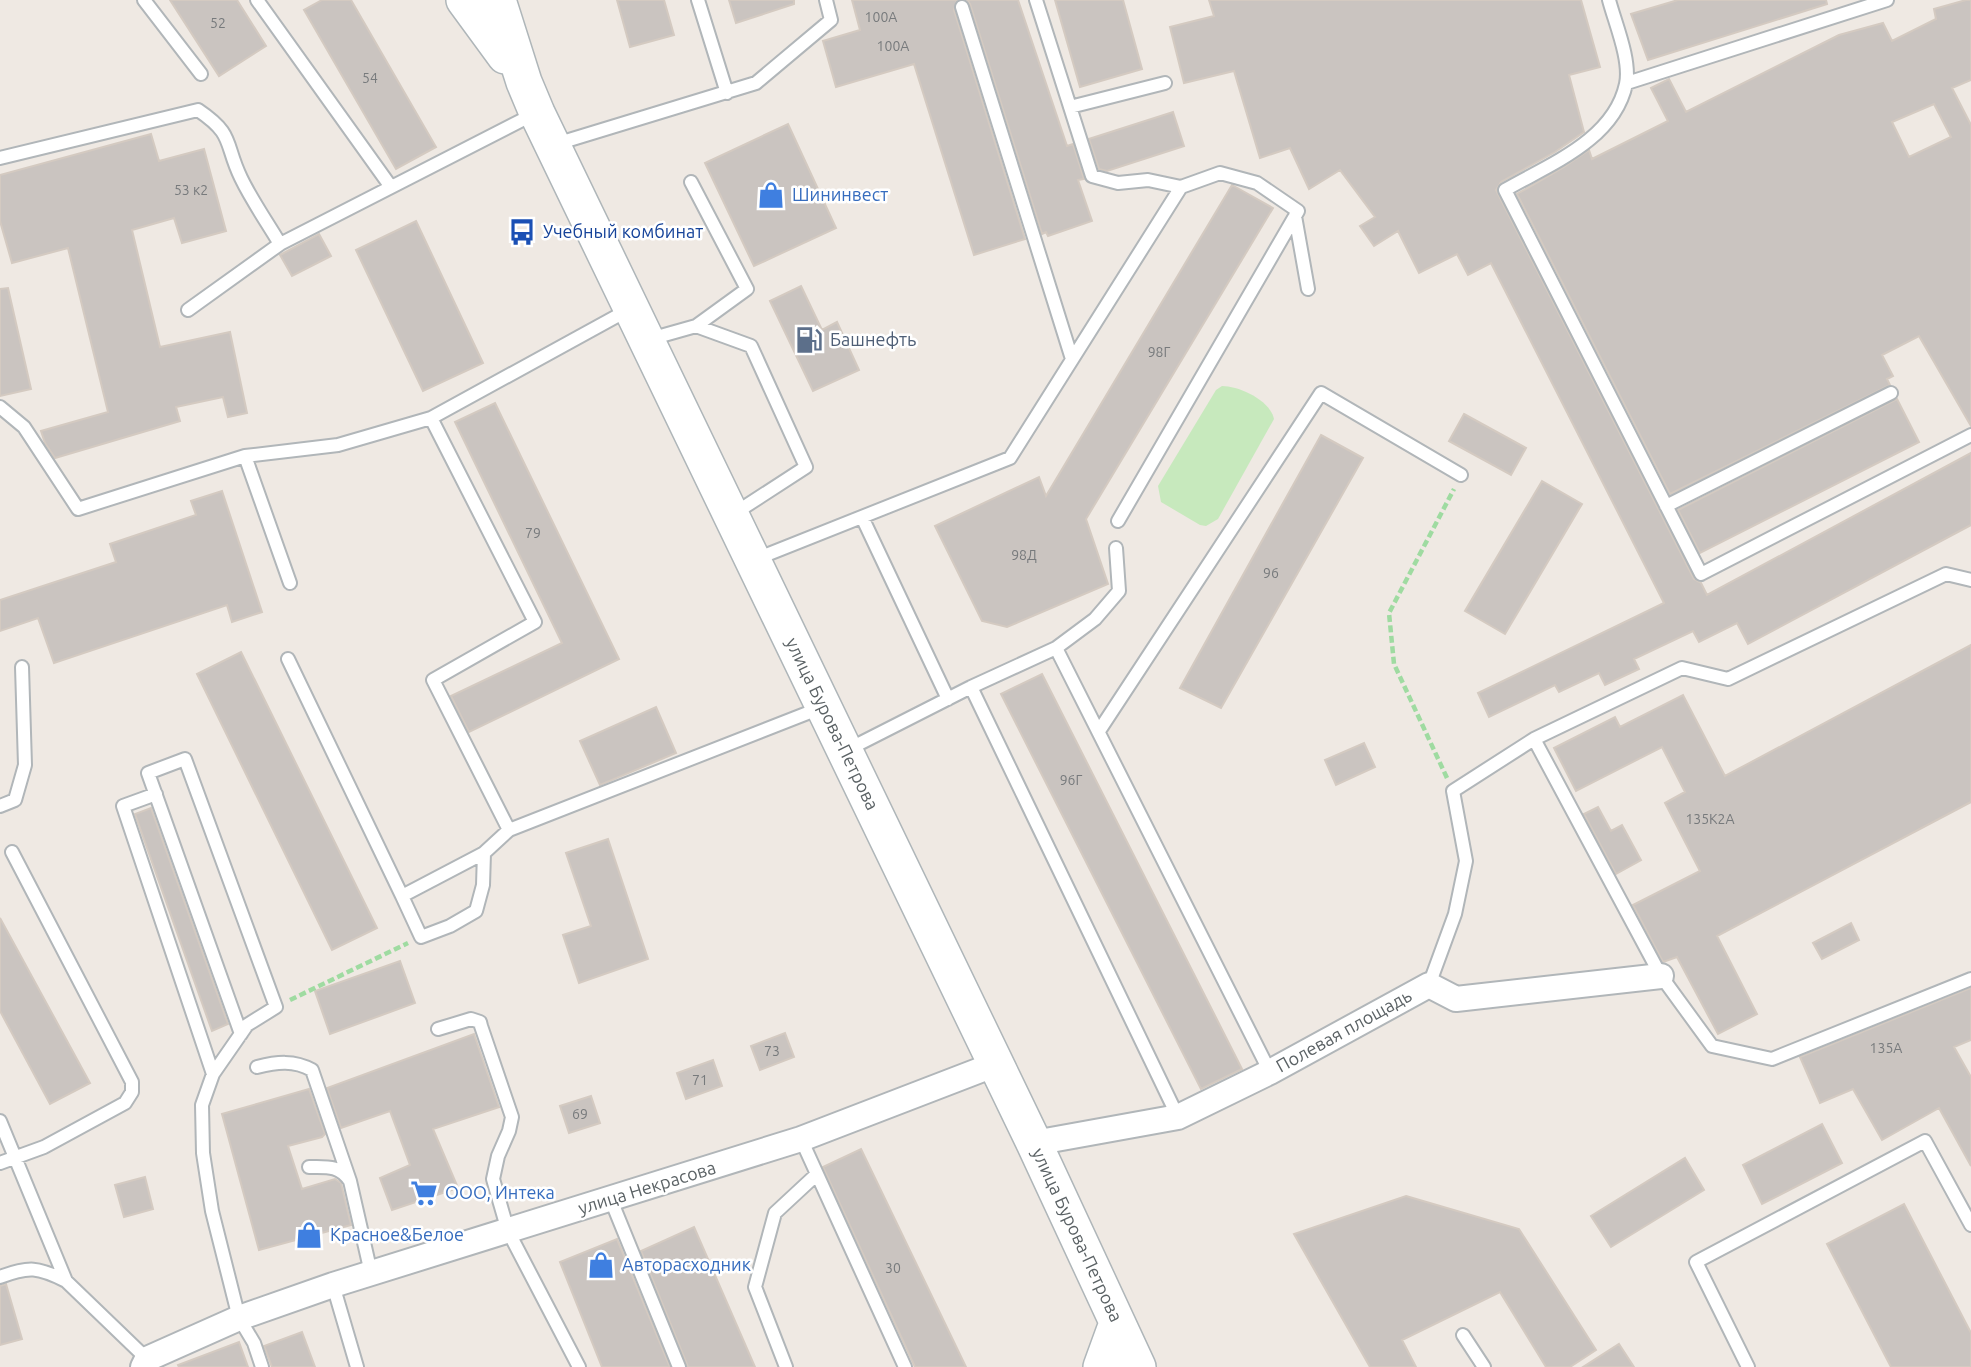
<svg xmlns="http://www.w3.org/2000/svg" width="1971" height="1367" font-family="Ubuntu,sans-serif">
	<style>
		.green { fill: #c7e9bd }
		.building { fill: #cac4c0; stroke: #d4cac1; stroke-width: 2; fill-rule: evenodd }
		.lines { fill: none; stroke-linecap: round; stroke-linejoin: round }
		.service-casing { stroke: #b1b6b9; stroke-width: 16 }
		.minor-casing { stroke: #b1b6b9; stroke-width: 28 }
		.secondary-casing { stroke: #afb6b9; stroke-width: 38 }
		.path { stroke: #9fdba1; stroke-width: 4.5; stroke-dasharray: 7 3.5; stroke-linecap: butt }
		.service { stroke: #fff; stroke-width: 12 }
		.minor { stroke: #fff; stroke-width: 24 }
		.secondary { stroke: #fff; stroke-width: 35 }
		.labels { text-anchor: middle; stroke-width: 5; stroke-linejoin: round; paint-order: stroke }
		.number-label { font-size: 14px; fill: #777a7c }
		.shop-label { font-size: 18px; fill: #366cbe; stroke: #fff; text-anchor: start }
		.transit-label { font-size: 18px; fill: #164399; stroke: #fff; text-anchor: start }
		.service-label { font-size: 18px; fill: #4e5e75; stroke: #fff; text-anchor: start }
		.street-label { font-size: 18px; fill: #5b6265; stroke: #fff }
	</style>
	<rect width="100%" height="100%" fill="#efe9e3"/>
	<path class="green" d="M1222 386C1239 386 1270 400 1274 419L1218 519 1206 526 1200 525 1161 502 1158 486 1216 390Z"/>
	<path class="building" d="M170 0H237L266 46 219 76Z
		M322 0H351L436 147 396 169 304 10Z
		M617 0H664L674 35 630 47Z
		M729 0H794V4L736 23Z
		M852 0H957L954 10 1025 239 974 255 914 64 836 87 823 41 860 30Z
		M967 0H1018L1067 146 1073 144 1084 179 1078 180 1092 221 1048 236 1046 232 1042 234 970 4Z
		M1055 0H1123L1142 69 1080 87Z
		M1209 0H1581L1600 67 1569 75 1584 132 1555 152 1501 182 1496 190 1694 579 1701 583 1707 595 1971 453V525L1748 644 1737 623 1699 642 1693 631 1634 659 1639 669 1605 685 1599 673 1559 692 1555 685 1489 717 1478 693 1664 603 1491 263 1468 275 1457 254 1419 273 1398 231 1374 246 1360 226 1375 217 1340 170 1309 189 1290 148 1260 158 1234 71 1184 83 1170 27 1214 16Z
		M1678 0H1826L1827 4 1648 60 1631 14Z
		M1966 0H1971V80L1952 88 1971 125V426L1919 336 1882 355 1893 376 1887 379 1890 385 1670 494 1517 194 1564 167 1589 150 1592 159 1668 121 1651 88 1669 79 1686 112 1839 35 1883 23 1892 41 1936 19 1934 9ZM1934 104 1951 137 1909 157 1892 122Z
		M1173 112 1184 146 1107 171 1099 169 1089 139Z
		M788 124 836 228 754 266 705 163Z
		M151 134 159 161 204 149 226 231 182 243 174 218 132 230 160 347 230 332 247 413 228 417 223 397 176 407 180 421 55 458 45 443 41 431 108 412 68 248 12 263 0 221V175Z
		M1232 185 1273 208 1086 519 1108 584 1007 627 982 621 935 526 1039 477 1046 496Z
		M416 221 483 363 423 391 356 250Z
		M319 234 331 256 292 276 280 255Z
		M801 286 822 330 837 322 859 370 813 391 770 301Z
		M8 288 31 389 0 396V289Z
		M1897 399 1919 442 1700 553 1678 510Z
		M495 403 619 659 469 732 451 696 562 643 455 422Z
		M1464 414 1526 448 1511 475 1449 441Z
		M1321 435 1363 458 1221 708 1180 688Z
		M1542 481 1582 504 1505 634 1465 611Z
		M222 491 262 612 232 622 227 605 54 663 38 618 0 631V600L116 562 110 544 196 515 191 501Z
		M1971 645V802L1717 936 1757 1014 1718 1034 1677 957 1663 962 1633 905 1700 871 1665 803 1685 792 1662 747 1576 791 1554 748 1615 717 1620 727 1683 695 1725 776Z
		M241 652 377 928 332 950 197 674Z
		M1042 674 1242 1069 1201 1089 1001 694Z
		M656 707 676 753 600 785 580 741Z
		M1364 743 1375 767 1336 785 1325 760Z
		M1598 807 1611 831 1622 825 1641 860 1616 874 1584 814Z
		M151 808 228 1024 212 1031 135 814Z
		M608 839 648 959 579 983 563 935 591 926 566 853Z
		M0 918 90 1083 50 1104 0 1011Z
		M1851 923 1859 940 1822 959 1813 943Z
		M400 961 415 1003 330 1034 315 991Z
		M1971 988V1040L1954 1047 1971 1077V1166L1939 1108 1882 1140 1853 1089 1820 1103 1800 1057Z
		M785 1033 794 1057 760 1070 751 1046Z
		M474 1034 499 1107 433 1129 458 1188 392 1210 380 1178 410 1165 390 1111 341 1128 327 1088Z
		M713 1060 722 1086 686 1099 677 1073Z
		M309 1089 325 1134 322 1137 288 1146 302 1189 335 1179 341 1183 351 1225 259 1250 222 1114Z
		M591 1096 600 1123 569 1133 560 1106Z
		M1822 1124 1842 1163 1762 1204 1743 1165Z
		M861 1149 966 1367H915L823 1167Z
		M1685 1158 1704 1190 1611 1247 1591 1216Z
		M145 1177 153 1209 124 1217 115 1185Z
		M1406 1196 1519 1229 1596 1350 1570 1367H1546L1500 1292 1402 1340 1416 1367H1370L1294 1234Z
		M1904 1204 1971 1333V1367H1891L1827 1244Z
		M694 1227 755 1367H688L641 1251Z
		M617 1239 670 1367H602L560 1262Z
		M6 1284 22 1339 0 1345V1286Z
		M302 1332 315 1367H272L264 1346Z
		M239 1342 248 1367H179L178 1365Z
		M1619 1344 1634 1367H1583Z"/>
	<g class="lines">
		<defs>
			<path id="service" d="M144 0 201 74
				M257 0 391 187
				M698 0 727 93
				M1036 0 1092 176 1118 183 1148 180 1181 187
				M1609 0C1615 23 1631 60 1626 84 1614 140 1550 164 1505 190L1701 574 1971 435
				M962 7 1072 359
				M1627 83 1887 0
				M1070 107 1165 83
				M556 144 756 83 831 20 826 0
				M0 158 198 110C235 135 224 143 241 178 252 201 267 222 280 244L536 113
				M1295 216 1308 289
				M188 310 280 244
				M696 326 751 346 806 467 732 515
				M650 339 696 326 747 289 691 182
				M0 407 24 427 78 509 245 456 338 445 431 418 628 310
				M431 418 535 622 433 680 509 830
				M245 456 290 583
				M1666 506 1891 393
				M862 517 948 699
				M756 559 1010 458 1181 187 1220 173 1257 183 1298 211 1118 521
				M1971 580 1946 574 1728 679 1682 668 1534 739 1661 976 1712 1046 1772 1059 1971 979
				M1056 648 1095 619 1119 591 1116 548
				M288 659 402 896 484 853 509 830 823 707
				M971 687 1178 1117
				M1099 731 1321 393 1461 475
				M845 751 971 687 1056 648 1270 1072
				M156 794 123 806 213 1074
				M0 806 15 800 25 765 22 667
				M402 896 421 937 450 926 476 911 483 885 484 853
				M1429 985 1455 914 1466 861 1453 791 1534 739
				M438 1029 471 1019 480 1022 481 1026 512 1117 509 1131 498 1156 493 1179 508 1231 579 1367
				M241 1034 148 773 185 759 276 1007 247 1025 213 1074 202 1105 203 1153 212 1211 239 1318 254 1343 262 1367
				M257 1067C277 1062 294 1060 312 1070L350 1181
				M0 1121 66 1281 147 1359
				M801 1139 905 1367
				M0 1163 44 1147 125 1103 132 1092V1082L12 852
				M309 1167C327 1167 339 1165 350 1181L371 1273
				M611 1200 679 1367
				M0 1277C29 1266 38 1267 66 1281
				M333 1285 357 1367
				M1463 1335 1484 1367
				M786 1367 755 1287 775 1213 817 1174
				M1748 1367 1696 1262 1925 1141 1971 1225"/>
			<path id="minor" d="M1034 1143 1178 1117 1270 1072 1429 985 1456 999 1661 976
				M143 1367 147 1359 239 1318 333 1285 801 1139 996 1064"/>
			<path id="secondary" d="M464 0 505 56
				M498 0 524 82 537 113 1034 1143 1138 1367
				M1101 1367 1117 1323"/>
		</defs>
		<use href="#service" class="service-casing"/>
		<use href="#minor" class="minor-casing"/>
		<use href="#secondary" class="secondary-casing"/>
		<path class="path" d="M1447 778 1394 664 1389 613 1454 489
			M290 1000 408 943"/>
		<use href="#service" class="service"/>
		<use href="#minor" class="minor"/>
		<use href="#secondary" class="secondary"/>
	</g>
	<defs>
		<symbol id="shop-bare" viewBox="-9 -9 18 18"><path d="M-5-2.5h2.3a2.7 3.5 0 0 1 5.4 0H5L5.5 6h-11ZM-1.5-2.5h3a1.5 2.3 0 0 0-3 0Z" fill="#3f7fe0" stroke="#fff" stroke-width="2.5" paint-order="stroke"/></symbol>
		<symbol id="bus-bare" viewBox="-9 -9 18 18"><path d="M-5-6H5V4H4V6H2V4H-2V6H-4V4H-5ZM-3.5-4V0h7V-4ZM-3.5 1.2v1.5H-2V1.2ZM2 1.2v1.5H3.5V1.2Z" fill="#1a4fb4" stroke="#fff" stroke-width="2.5" paint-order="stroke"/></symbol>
		<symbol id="fuel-bare" viewBox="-9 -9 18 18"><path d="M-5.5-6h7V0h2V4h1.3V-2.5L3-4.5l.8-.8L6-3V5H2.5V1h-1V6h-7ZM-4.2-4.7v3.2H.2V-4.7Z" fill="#5c6f8a" stroke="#fff" stroke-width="2.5" paint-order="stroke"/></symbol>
		<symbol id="supermarket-bare" viewBox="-9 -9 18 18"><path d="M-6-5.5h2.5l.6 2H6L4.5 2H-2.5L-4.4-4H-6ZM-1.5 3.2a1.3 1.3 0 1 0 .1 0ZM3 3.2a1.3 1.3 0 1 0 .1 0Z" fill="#3f7fe0" stroke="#fff" stroke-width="2.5" paint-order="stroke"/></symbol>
	</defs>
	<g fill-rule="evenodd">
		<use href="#shop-bare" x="752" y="176" width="38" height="38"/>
		<use href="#bus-bare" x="503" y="213" width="38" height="38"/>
		<use href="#fuel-bare" x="790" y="321" width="38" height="38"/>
		<use href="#supermarket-bare" x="405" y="1174" width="38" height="38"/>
		<use href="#shop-bare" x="290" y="1216" width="38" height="38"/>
		<use href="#shop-bare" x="582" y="1246" width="38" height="38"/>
	</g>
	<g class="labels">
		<g class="number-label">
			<text x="881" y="22">100А</text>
			<text x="218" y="28">52</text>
			<text x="893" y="51">100А</text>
			<text x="370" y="83">54</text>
			<text x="191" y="195">53 к2</text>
			<text x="1159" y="357">98Г</text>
			<text x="533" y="538">79</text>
			<text x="1024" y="560">98Д</text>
			<text x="1271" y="578">96</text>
			<text x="1071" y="785">96Г</text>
			<text x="1710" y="824">135К2А</text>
			<text x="1886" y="1053">135А</text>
			<text x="772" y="1056">73</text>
			<text x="700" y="1085">71</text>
			<text x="580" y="1119">69</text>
			<text x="893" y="1273">30</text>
		</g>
		<g class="shop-label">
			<text x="792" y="201">Шининвест</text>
			<text x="445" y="1199">ООО, Интека</text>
			<text x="330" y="1241">Красное&amp;Белое</text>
			<text x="622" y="1271">Авторасходник</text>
		</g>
		<g class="transit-label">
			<text x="543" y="238">Учебный комбинат</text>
		</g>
		<g class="service-label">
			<text x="830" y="346">Башнефть</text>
		</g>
		<g class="street-label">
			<text transform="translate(832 724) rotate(64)" y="6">улица Бурова-Петрова</text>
			<text transform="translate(1344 1031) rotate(-29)" y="6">Полевая площадь</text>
			<text transform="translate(647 1188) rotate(-17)" y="6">улица Некрасова</text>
			<text transform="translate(1077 1235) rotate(65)" y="6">улица Бурова-Петрова</text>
		</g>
	</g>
</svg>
